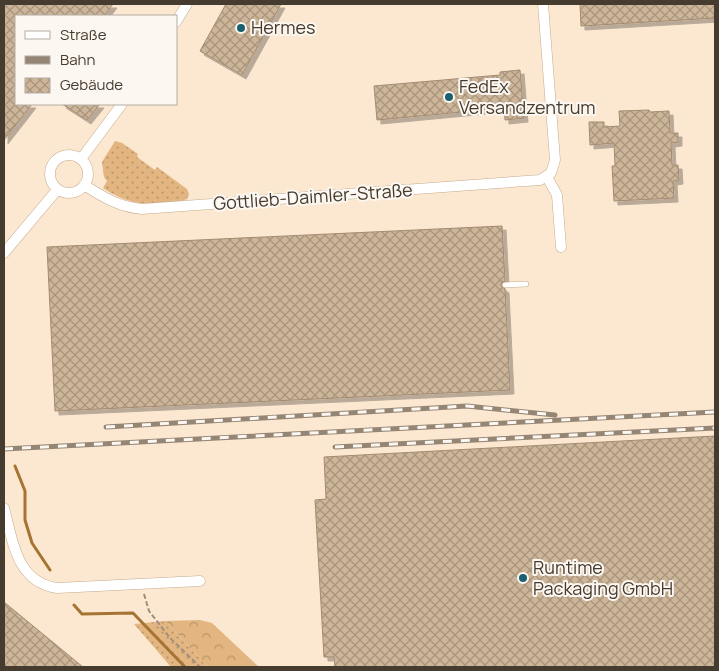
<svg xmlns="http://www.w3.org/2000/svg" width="719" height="671" font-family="Manrope,sans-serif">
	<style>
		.grass { fill: url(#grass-dots) }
		.forest { fill: url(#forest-crowns) }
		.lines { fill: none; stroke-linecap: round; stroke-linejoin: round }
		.stream { stroke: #a57432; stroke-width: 3 }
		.building { fill: url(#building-cross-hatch); stroke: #a38b71; filter: url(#shadow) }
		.lane-casing { stroke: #c3ab8f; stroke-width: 6 }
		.street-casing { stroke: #c3ab8f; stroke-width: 11 }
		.path { stroke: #9e8e7d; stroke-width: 2; stroke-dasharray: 5 2.5; stroke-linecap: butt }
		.lane { stroke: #fff; stroke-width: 5 }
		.street { stroke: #fff; stroke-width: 10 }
		.rail-casing { stroke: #948574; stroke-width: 5 }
		.rail { stroke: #fcf7f1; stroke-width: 3; stroke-dasharray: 9; stroke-linecap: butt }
		.poi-dot { fill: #1a6071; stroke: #fcf7f1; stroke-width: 2 }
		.labels { text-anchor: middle; stroke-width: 4; stroke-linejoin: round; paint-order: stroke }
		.poi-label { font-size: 18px; fill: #453b2f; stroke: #fcf7f1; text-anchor: start }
		.street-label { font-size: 18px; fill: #453b2f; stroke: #fcf7f1 }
	</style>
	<defs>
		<pattern id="grass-dots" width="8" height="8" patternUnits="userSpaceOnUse" patternTransform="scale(1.25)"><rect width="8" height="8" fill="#e3b681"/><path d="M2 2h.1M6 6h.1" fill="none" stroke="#ba956a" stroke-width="1.8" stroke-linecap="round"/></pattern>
		<pattern id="forest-crowns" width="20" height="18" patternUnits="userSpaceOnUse" patternTransform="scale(1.25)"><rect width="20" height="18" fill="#e3b681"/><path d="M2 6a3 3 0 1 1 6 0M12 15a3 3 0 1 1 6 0" fill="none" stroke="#ba956a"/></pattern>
		<pattern id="building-cross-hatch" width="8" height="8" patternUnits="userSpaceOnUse" patternTransform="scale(1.25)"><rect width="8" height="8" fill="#cdb599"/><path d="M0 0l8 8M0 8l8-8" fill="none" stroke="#a8947d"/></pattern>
		<filter id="shadow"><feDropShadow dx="4" dy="4" stdDeviation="0" flood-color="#0004"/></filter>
	</defs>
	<rect width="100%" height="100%" fill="#fce7d0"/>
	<path class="grass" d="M115 141 122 143 138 154 137 157 155 170 157 167 187 189 189 194 187 199 182 201C147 204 134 208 103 188L107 181 104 177 102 162Z
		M165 621 208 667H171L134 624Z"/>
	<path class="forest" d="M200 620 212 623 259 667H208L165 621Z"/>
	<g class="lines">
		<path class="stream" d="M15 466 25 491V520L32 543 50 570
			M74 605 82 614 133 613 185 667"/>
	</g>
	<path class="building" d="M7 4H113L104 16H16V104H32L4 140V9Z
		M226 4H281L242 75 200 51Z
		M580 4H715V18L581 26Z
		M520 70 524 118 505 120 504 108 377 120 374 86 500 75V72Z
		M62 104H100L87 120Z
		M649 110 650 112 669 111 670 133H678V142L671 143 672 165H678L679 180 673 181 674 198 614 201 612 166H615L614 143 590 145 589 122H604V127L620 126 619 111Z
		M502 226 505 281 501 283V286L505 289 510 390 55 411 47 247Z
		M715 436V667H335L334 657H324L315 500 326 499 324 457Z
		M4 602 83 667H4Z"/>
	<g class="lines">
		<defs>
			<path id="lane" d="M505 285 526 284"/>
			<path id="street" d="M176 22 187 4
				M50 174a19 19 0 1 1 38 0a19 19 0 1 1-38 0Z
				M81 159 122 104
				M547 177 557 195 561 247
				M84 185C103 197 119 207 142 209L540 180 551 173 555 160 543 4
				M4 253 57 190
				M4 508C13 541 16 582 57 588L200 581"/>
		</defs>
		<use href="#lane" class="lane-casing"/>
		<use href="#street" class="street-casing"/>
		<path class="path" d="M144 594 149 611 170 638 200 667"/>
		<use href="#lane" class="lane"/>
		<use href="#street" class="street"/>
		<defs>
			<path id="rail" d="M106 427 467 406 555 415
				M335 447 715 428
				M4 449 715 412"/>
		</defs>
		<use href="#rail" class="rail-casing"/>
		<use href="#rail" class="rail"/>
	</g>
	<g class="poi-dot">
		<circle cx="241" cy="28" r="5"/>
		<circle cx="449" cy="97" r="5"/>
		<circle cx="523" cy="578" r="5"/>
	</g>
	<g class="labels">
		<g class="poi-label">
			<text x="251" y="34">Hermes</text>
			<text x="459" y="93">FedEx<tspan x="459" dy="21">Versandzentrum</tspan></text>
			<text x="533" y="574">Runtime<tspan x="533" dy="21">Packaging GmbH</tspan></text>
		</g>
		<g class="street-label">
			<text transform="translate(313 197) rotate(-4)" y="6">Gottlieb-Daimler-Straße</text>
		</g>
	</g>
	<rect width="719" height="671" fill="none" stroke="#453b2f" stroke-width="10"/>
	<rect x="15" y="15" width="162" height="90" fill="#fcf7f1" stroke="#b3aca3"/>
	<rect x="25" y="31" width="25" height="8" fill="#ffffff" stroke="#b3aca3"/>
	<text x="60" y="40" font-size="15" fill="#453b2f">Straße</text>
	<rect x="25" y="56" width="25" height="8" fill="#948574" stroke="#b3aca3"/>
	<text x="60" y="65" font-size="15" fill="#453b2f">Bahn</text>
	<rect x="25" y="78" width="25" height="15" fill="url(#building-cross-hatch)" stroke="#b3aca3"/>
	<text x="60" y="90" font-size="15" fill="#453b2f">Gebäude</text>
</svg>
